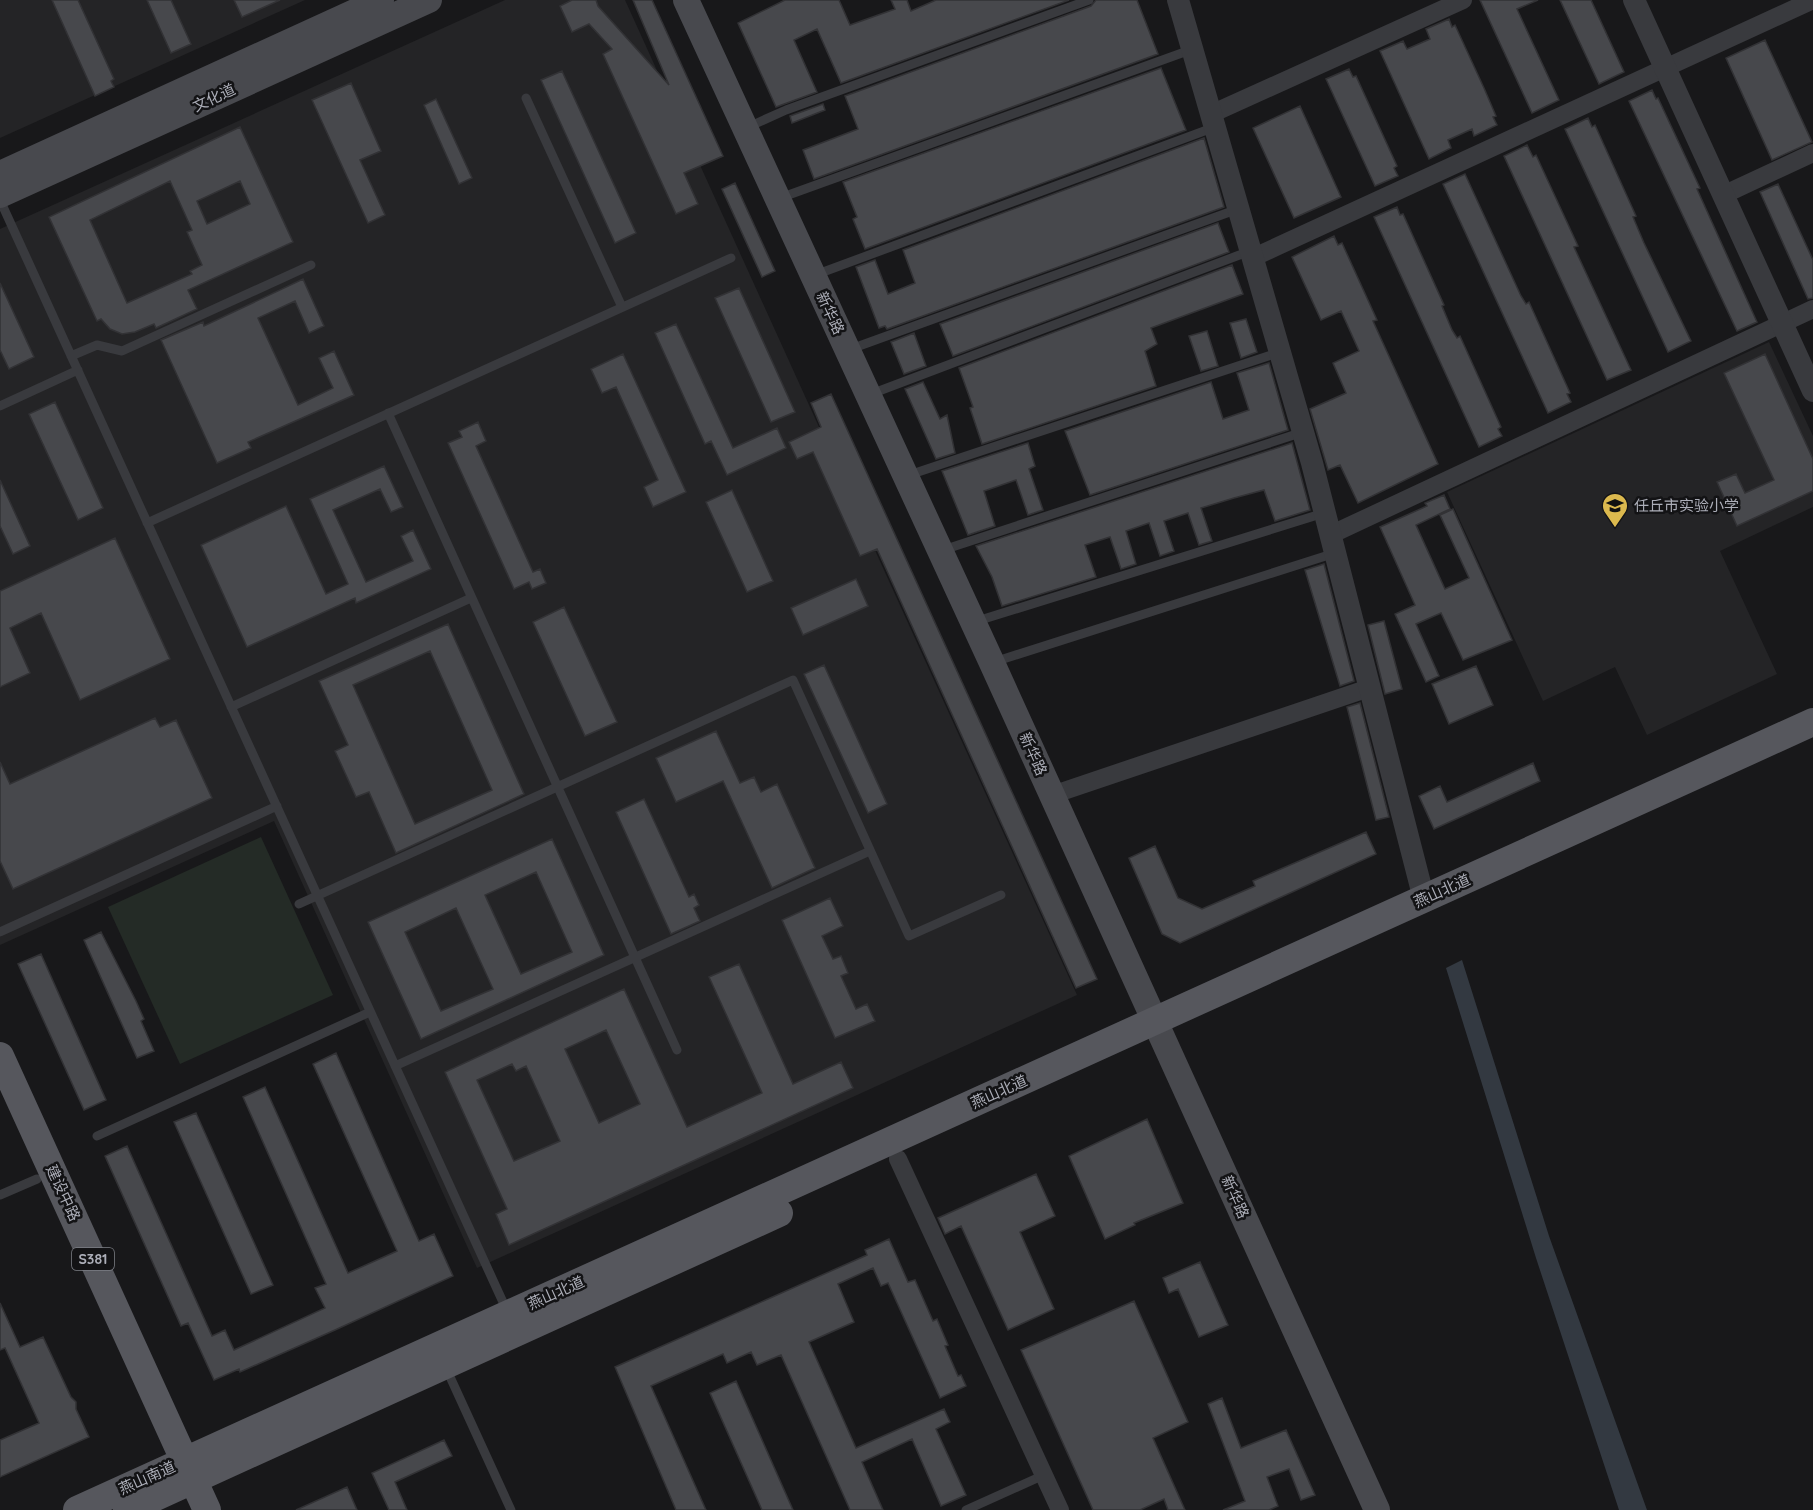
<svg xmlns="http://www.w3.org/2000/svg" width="1813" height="1510" font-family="Quicksand,'Noto Sans SC',sans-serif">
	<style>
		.built { fill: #242426 }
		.green { fill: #242b26 }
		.water { fill: #333941 }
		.building { fill: #47484c; stroke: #323235; stroke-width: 1.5; fill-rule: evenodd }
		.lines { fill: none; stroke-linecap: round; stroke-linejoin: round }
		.service { stroke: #393a3e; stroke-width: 9 }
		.minor { stroke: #393a3e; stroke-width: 18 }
		.tertiary { stroke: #393a3e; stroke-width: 22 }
		.secondary { stroke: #48494e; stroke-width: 26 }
		.primary { stroke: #56575d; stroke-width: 28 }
		.labels { text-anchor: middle; stroke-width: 5; stroke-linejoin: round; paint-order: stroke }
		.shield { fill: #131315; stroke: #7e8087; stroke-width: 1.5 }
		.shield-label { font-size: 14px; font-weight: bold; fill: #acaeb8 }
		.street-label { font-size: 15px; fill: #acaeb8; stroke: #131315 }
		.poi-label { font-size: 15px; fill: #acaeb8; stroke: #131315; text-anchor: start }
	</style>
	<rect width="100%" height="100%" fill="#18181a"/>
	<path class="built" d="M0 0H305L0 138Z
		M505 0H625L1077 995 477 1268 274 821 0 945V229Z
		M1769 342 1813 436V507L1720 551 1777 674 1647 735 1615 667 1543 701 1447 492Z"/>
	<path class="green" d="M261 837 333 995 180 1064 108 907Z"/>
	<path class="water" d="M1462 960 1549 1236 1647 1510H1619L1536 1258 1446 968Z"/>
	<path class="building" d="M52 0H78L114 79 111 81 114 87 95 96Z
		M147 0H171L191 44 171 53Z
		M234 0H280L242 17Z
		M572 0H596L598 6 669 85 633 0H652L723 156 684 173 698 204 676 214 603 54 612 49 589 24 572 32 560 6Z
		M785 0H839L850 25 895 9 891 0H907L911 11 936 0H1069L841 83 817 29 794 40 817 92 776 107 738 23Z
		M1096 0H1137L1158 54 814 179 803 150 858 129 845 96 1091 6Z
		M1480 0H1538L1517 9 1559 100 1532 113Z
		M1560 0H1591L1624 72 1599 84Z
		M1449 19 1452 27 1455 25 1484 88 1496 116 1493 117 1497 125 1474 136 1472 129 1448 140 1451 148 1429 159 1380 51 1403 41 1407 49 1430 39 1426 29Z
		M1765 40 1812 142 1772 160 1726 58Z
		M1161 68 1186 130 865 249 853 219 857 217 843 182Z
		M1349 69 1353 77 1356 76 1397 166 1394 168 1398 176 1375 186 1326 79Z
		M562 71 636 233 615 243 541 80Z
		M351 83 381 151 360 160 385 215 368 223 312 100Z
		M1652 90 1656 99 1658 98 1700 188 1697 189 1757 322 1737 331 1629 101Z
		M436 99 472 178 459 184 424 105Z
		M823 104 825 110 792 123 790 116Z
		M1300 106 1341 197 1294 218 1253 128Z
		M1588 118 1592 127 1595 125 1636 216 1633 217 1644 243 1691 341 1668 352 1565 129Z
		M240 127 293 242 188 290 197 309 156 328 154 324 135 332 122 334 110 329 101 319 97 321 49 217ZM170 181 192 230 187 232 202 265 190 271 192 274 127 303 90 220ZM240 181 250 204 207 224 197 201Z
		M1204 138 1224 207 887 329 885 326 879 328 856 267 875 260 888 294 915 283 903 250Z
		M1527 145 1533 157 1536 155 1578 246 1574 247 1631 370 1607 380 1504 156Z
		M1465 174 1521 296 1526 304 1529 302 1570 393 1567 394 1571 402 1548 413 1443 184Z
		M735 183 775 271 762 277 722 189Z
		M1778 184 1813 260V298L1808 299 1760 192Z
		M1397 207 1400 215 1403 214 1444 305 1442 306 1452 330 1457 338 1460 336 1501 427 1498 429 1502 436 1479 447 1374 217Z
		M1218 223 1229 252 953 356 940 324Z
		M1334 236 1338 245 1342 243 1377 320 1373 321 1438 464 1358 503 1340 465 1328 470 1310 409 1346 393 1333 363 1359 351 1341 311 1321 320 1292 257Z
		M1232 265 1243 294 1151 328 1157 344 1145 351 1156 386 982 444 970 408 973 407 959 368Z
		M303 279 324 326 309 333 295 301 258 318 298 405 333 388 319 358 334 351 354 395 248 442 251 448 217 463 161 340 203 322 204 326Z
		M0 283 34 357 9 369 0 350Z
		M739 288 795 412 771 422 715 298Z
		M1246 319 1257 352 1241 358 1230 323Z
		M676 324 733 448 777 428 786 448 727 475 711 441 705 444 655 333Z
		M1207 331 1218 366 1201 371 1189 336Z
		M914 333 926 366 904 374 891 342Z
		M623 354 686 492 653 507 644 487 658 480 616 387 602 393 591 369Z
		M1765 354 1813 459V491L1737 526 1717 482 1736 474 1745 493 1774 480 1724 373Z
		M1269 363 1288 430 1090 495 1065 431 1211 382 1223 419 1249 410 1237 373Z
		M923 382 940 419 947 415 955 453 936 459 905 389Z
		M831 394 1097 979 1076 988 877 549 860 556 813 452 797 459 789 442 821 427 811 403Z
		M55 402 103 508 78 520 29 414Z
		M478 422 486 441 476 446 533 572 540 569 546 583 532 589 529 582 514 589 448 443 462 437 459 431Z
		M1028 443 1035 466 1029 469 1043 510 1028 515 1016 480 984 491 995 526 968 535 942 471Z
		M1292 443 1310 510 1275 521 1264 490 1234 498 1201 508 1212 541 1199 545 1188 513 1164 521 1174 551 1160 556 1149 523 1126 531 1136 564 1121 569 1110 537 1085 545 1096 577 1002 606 992 577 976 546Z
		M384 466 403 507 391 512 380 489 333 510 366 582 413 561 401 536 413 530 431 569 356 603 355 598 247 647 201 545 286 506 326 594 348 584 310 499Z
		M0 480 30 546 13 554 0 526Z
		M732 490 773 581 747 592 706 502Z
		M1444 495 1450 509 1416 525 1445 589 1469 578 1440 515 1453 509 1512 640 1463 660 1441 613 1416 624 1439 676 1426 682 1395 614 1415 605 1380 527 1427 506 1425 503Z
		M115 538 170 659 80 700 41 613 10 628 30 673 0 687V591Z
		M1324 564 1354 681 1340 686 1305 570Z
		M856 579 868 606 803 635 791 608Z
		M564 607 617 722 585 736 533 622Z
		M1384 621 1402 689 1385 694 1368 625Z
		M448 624 524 794 396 853 369 792 356 797 335 751 348 745 319 681ZM430 651 492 790 415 824 353 685Z
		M824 665 887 804 868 813 804 674Z
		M1476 666 1493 705 1449 724 1432 684Z
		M1360 703 1389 817 1376 820 1347 707Z
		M155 718 160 727 176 720 212 798 13 889 0 861V762L10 784Z
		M716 731 740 783 754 777 761 792 777 784 815 868 772 888 723 781 676 802 656 758Z
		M1533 763 1540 781 1434 829 1419 796 1440 786 1447 802Z
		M644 799 689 897 694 894 699 905 694 908 700 921 671 934 616 812Z
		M1366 832 1376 854 1180 943 1162 934 1129 858 1155 846 1178 898 1202 909 1255 886 1253 881Z
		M552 839 604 955 421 1039 368 922ZM536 872 572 952 521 974 485 895ZM456 908 493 989 441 1011 405 932Z
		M830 898 843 926 822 936 833 959 841 956 848 973 841 976 856 1009 867 1004 875 1021 835 1038 782 920Z
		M101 932 136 1001 144 1019 141 1021 154 1051 137 1058 84 940Z
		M41 954 106 1100 84 1110 18 964Z
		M739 964 793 1084 841 1062 853 1088 509 1245 496 1214 507 1209 445 1072 624 989 687 1127 762 1093 709 977ZM606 1030 640 1104 599 1123 565 1049ZM512 1064 516 1071 526 1066 560 1141 514 1161 477 1080Z
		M336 1053 419 1241 434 1234 453 1276 335 1330 240 1372 239 1369 214 1380 188 1323 181 1326 105 1156 127 1146 212 1336 225 1330 234 1350 325 1308 315 1288 326 1284 243 1097 265 1087 348 1273 397 1251 313 1064Z
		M196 1113 273 1285 251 1294 174 1122Z
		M1147 1119 1183 1203 1134 1223 1135 1225 1105 1239 1069 1156Z
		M1036 1174 1055 1216 1020 1232 1054 1309 1008 1330 961 1226 945 1234 938 1218Z
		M889 1239 908 1282 915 1280 933 1321 937 1319 948 1345 945 1346 958 1376 961 1375 966 1386 940 1398 888 1283 881 1286 873 1268 838 1284 854 1322 809 1342 856 1448 944 1409 950 1422 936 1429 966 1495 941 1506 912 1439 862 1462 883 1510H850L781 1355 757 1365 751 1352 727 1363 723 1354 651 1386 706 1510H676L615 1367 867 1255 865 1250Z
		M1200 1262 1228 1325 1199 1337 1178 1289 1169 1293 1163 1278Z
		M1134 1301 1188 1422 1153 1438 1185 1510H1168L1164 1499 1140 1510H1093L1021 1350Z
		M0 1303 20 1347 43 1337 71 1397 76 1402V1409L89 1437 0 1477V1440L39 1423 5 1348 0 1350Z
		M736 1381 793 1510H762L710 1393Z
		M1222 1398 1241 1448 1286 1430 1315 1495 1301 1500 1289 1469 1267 1477 1278 1506 1269 1510H1223L1245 1501 1208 1404Z
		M444 1440 452 1456 395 1482 407 1510H389L372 1473Z
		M347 1487 357 1510H296Z"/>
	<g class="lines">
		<path class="service" d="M526 98 622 307
			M746 128 786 110 1089 0
			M780 198 1193 49
			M0 200 507 1311
			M815 275 1215 127
			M848 350 1238 209
			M71 356 97 345 122 351 311 265
			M871 394 1250 251
			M0 406 78 370
			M388 413 677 1050
			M909 475 1280 352
			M147 523 731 258
			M943 550 1303 432
			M974 622 1324 513
			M994 662 1335 553
			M231 707 471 598
			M299 904 793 680 909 936 1001 895
			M0 932 277 806
			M395 1066 870 851
			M97 1136 370 1012
			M0 1195 37 1179
			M446 1368 511 1510
			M966 1510 1044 1475"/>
		<path class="minor" d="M1211 114 1463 0
			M1723 195 1813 153
			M1252 258 1813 0
			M1330 535 1813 309
			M1052 795 1369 688
			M898 1159 1060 1510"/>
		<path class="tertiary" d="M1178 0 1312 463 1424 899
			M1634 0 1813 391"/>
		<path class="secondary" d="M686 0 992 663 1377 1510
			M0 174 381 0
			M0 195 429 0"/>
		<path class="primary" d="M0 1056 207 1510
			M77 1510 1813 722
			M127 1510 779 1213"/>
	</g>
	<defs>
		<symbol id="school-pin" viewBox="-11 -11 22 30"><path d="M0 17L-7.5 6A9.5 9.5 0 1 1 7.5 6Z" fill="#dcb94e" stroke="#131315"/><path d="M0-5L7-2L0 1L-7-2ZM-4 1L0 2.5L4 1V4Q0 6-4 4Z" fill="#111"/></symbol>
	</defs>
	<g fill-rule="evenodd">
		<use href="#school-pin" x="1600" y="491" width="30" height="40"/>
	</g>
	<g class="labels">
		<rect class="shield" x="72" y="1248" width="42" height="22" rx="4.5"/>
		<g class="shield-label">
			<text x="93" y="1264">S381</text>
		</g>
		<g class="street-label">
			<text transform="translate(214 98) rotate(-25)" y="5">文化道</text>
			<text transform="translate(830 313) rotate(65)" y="5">新华路</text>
			<text transform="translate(1033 754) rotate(66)" y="5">新华路</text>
			<text transform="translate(1442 891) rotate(-24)" y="5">燕山北道</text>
			<text transform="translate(999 1092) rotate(-24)" y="5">燕山北道</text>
			<text transform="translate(63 1193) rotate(65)" y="5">建设中路</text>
			<text transform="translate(1235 1197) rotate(66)" y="5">新华路</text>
			<text transform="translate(556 1293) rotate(-24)" y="5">燕山北道</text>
			<text transform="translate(147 1478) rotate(-24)" y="5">燕山南道</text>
		</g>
		<g class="poi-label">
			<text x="1634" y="511">任丘市实验小学</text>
		</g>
	</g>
</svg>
